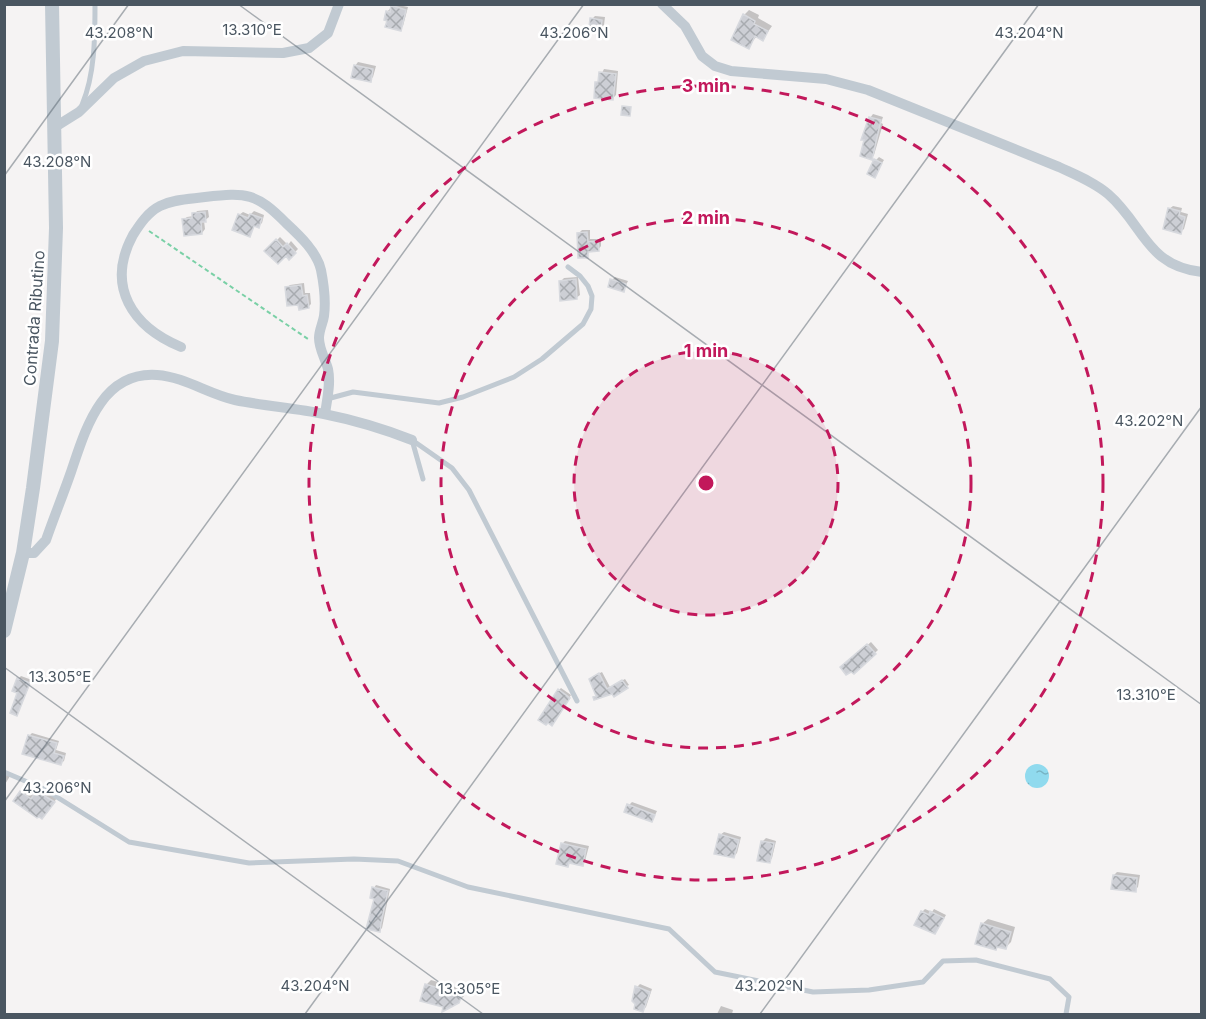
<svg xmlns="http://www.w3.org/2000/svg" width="1206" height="1019" font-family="Inter,sans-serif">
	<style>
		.water { fill: url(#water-ripples) }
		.shadow { fill: #0003 }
		.building { fill: url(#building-cross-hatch); stroke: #d7d9de; stroke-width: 1.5 }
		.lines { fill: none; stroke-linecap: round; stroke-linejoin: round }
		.path { stroke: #7ad0a6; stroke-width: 2; stroke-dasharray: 4.5 3; stroke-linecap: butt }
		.service { stroke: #c1cad2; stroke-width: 5 }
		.minor { stroke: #c1cad2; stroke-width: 10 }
		.tertiary { stroke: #c1cad2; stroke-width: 14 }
		.ticks { fill: none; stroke: #4a5661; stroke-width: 1.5; stroke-opacity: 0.45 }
		.ring { fill: none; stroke: #c2185b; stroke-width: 3; stroke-dasharray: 10 8 }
		.labels { text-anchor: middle; stroke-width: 5; stroke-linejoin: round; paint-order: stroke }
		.street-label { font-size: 16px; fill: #4a5661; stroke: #fff }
		.ticks-label { font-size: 15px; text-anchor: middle; fill: #4a5661; stroke: #fff; stroke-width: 5; stroke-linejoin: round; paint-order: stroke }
		.centre { fill: #c2185b; stroke: #fff; stroke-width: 3 }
		.ring-label { font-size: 18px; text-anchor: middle; font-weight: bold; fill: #c2185b; stroke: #fff; stroke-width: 5; stroke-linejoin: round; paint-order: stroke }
	</style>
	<defs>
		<pattern id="water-ripples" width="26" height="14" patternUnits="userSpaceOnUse" patternTransform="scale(1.5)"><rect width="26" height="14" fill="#90daee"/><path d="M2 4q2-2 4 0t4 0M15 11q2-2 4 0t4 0" fill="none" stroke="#78b4c4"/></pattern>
		<pattern id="building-cross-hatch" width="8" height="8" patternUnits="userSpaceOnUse" patternTransform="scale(1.5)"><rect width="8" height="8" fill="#cdcfd5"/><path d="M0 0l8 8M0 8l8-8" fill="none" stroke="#a8abb0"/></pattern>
	</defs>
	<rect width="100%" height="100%" fill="#f5f3f3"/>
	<path class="water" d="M1025 776a12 12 0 1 1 24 0a12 12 0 1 1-24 0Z"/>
	<path class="shadow" d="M394 4 408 7 403 26 400 29 387 12Z
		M749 10 759 15 758 18 772 26 763 39 757 36 748 47 744 15Z
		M595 16 605 17 604 25 601 28 592 19Z
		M358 62 376 66 373 77 370 80 355 66Z
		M604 69 618 71 616 95 613 98 597 83Z
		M873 114 883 117 881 123 883 124 874 155 871 158 870 118Z
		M879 157 884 160 874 176 876 160Z
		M1173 206 1182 208 1181 212 1188 214 1184 229 1180 232 1169 209Z
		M208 210 209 217 204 221 205 229 202 233 183 220 187 217 194 216 197 211Z
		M254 211 264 215 262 223 258 226 255 225 250 235 239 215 243 212 250 215Z
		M582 230H590V239H601V246L598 250H590L587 256 579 233Z
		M280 237 288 245 291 241 298 249 289 258 286 254 266 251Z
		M578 277 580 295 576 298 561 281 564 278Z
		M615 277 628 281 623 291 612 280Z
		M304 283 305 293H310L311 304 308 307 286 288 290 285Z
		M871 642 878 650 854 672 842 667Z
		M602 672 610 687 625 679 629 685 613 692 597 696 594 676Z
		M21 676 32 680 17 714 18 679Z
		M561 688 571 695 554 721 559 690Z
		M32 733 59 741 56 750 66 753 64 761 61 763 29 736Z
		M4 773 10 776 4 786Z
		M25 789 34 796 41 789 57 798 45 814 15 800Z
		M632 802 657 811 654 817 651 821 629 805Z
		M724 832 741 837 737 853 734 856 720 835Z
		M766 838 776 841 772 858 769 862 762 842Z
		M565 841 589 846 585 861 582 864 571 862 568 865 562 844Z
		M1117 872 1140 875 1138 887 1135 890 1114 875Z
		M376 885 390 889 382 928 380 930 374 888Z
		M925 909 932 912 934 909 946 915 938 929 922 912Z
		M988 919 1015 927 1011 942 1006 947 999 945 995 949 982 924Z
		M431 980 466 990 464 996 458 1002 445 1006 426 985Z
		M640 984 652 989 646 1007 643 1010 637 1004V987Z
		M721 1006 733 1010 732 1014H717Z"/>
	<path class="building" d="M391 5 406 10 401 31 385 27 387 21 384 20 386 11 390 12Z
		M743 14 755 21 754 24 768 31 763 41 755 36 749 49 731 40Z
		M590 18 602 20 601 29 589 28Z
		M354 65 373 69 371 82 351 78Z
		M599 72 616 74 613 100 594 98 595 82H598Z
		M622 106 631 107 630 116 621 115Z
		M869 117 881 120 872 160 860 156 864 140H861Z
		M874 159 882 163 875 178 867 174Z
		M1168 208 1180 211 1179 215 1185 217 1181 234 1163 229Z
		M205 212 206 222H201L202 234 184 236 182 219 192 218V213Z
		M238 214 248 218 250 214 262 218 259 228 254 226 250 237 232 230Z
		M587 232 588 242 598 241 599 251 588 252V258H578L577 233Z
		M276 239 283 247 287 243 296 253 289 260 286 256 278 264 264 251Z
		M576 279 577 299 560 301 559 281Z
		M610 279 626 284 624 292 608 287Z
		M301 285 303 296 307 295 309 308 299 310 298 305 287 306 285 287Z
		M867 644 876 654 854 674 851 672 846 675 840 667Z
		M599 673 607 689 622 680 628 688 614 697 612 694 594 700 593 697 596 696 589 679Z
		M17 678 30 683 17 716 10 713 17 693 12 691Z
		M558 689 570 698 552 726 548 723 546 725 538 720Z
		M28 735 57 743 54 753 64 756 61 765 22 754Z
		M20 791 31 799 36 791 55 802 42 819 39 817 37 818 13 801Z
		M627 804 655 815 652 822 624 812Z
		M719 834 739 840 734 858 714 854Z
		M761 841 774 843 770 863 757 861Z
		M561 843 586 849 583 866 569 863 568 867 556 864Z
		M1113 875 1137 878 1136 892 1111 889Z
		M372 887 388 891 381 923 380 932 366 929 374 899 370 898Z
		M921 911 929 915 930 911 944 918 935 934 914 925Z
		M981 923 1011 932 1006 949 997 947 996 950 975 944Z
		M425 984 462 995 459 1003 442 1012 443 1007 420 1001Z
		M635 986 650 992 643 1012 634 1009 635 1004 632 1001Z"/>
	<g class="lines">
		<path class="path" d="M149 231 308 339"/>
		<path class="service" d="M82 105C95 74 95 37 95 4
			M327 399 353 392 439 403 463 397 514 377 542 359 583 324 591 309 592 296 588 286 580 276 568 267
			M412 440 452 468 469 490 577 701
			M412 440 423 479
			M4 772 44 789 129 842 249 863 354 859 398 861 468 887 669 929 715 972 813 992 869 990 923 982 943 961 976 960 1050 979 1069 997 1066 1014"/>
		<path class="minor" d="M662 4 685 26 702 56 715 66 731 71 826 79 868 90 1059 167C1076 175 1094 182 1108 194 1144 225 1146 266 1202 272
			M55 127 79 112 114 78 144 61 183 51 283 53 309 48 328 33 339 4
			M181 347C133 327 105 287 133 235 140 224 148 212 160 206 174 199 190 199 205 197 247 192 256 193 286 223 300 236 317 252 321 270 324 285 326 301 324 316 323 323 319 330 319 338 319 349 325 358 328 369 331 384 327 399 325 414
			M23 553H34L46 540C54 517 63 495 71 472 85 431 101 371 157 375 185 377 208 394 235 400 264 406 295 408 324 414 354 420 384 429 412 440"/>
		<path class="tertiary" d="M4 631 23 553 33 488 52 341 56 228 52 4"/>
	</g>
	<path class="ticks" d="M238 4 1202 705M4 176 129 4M4 667 483 1014M4 802 584 4M305 1014 1039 4M760 1014 1202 406"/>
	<circle cx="706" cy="483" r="132" fill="#c2185b" fill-opacity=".12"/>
	<g class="ring">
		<circle cx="706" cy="483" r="132"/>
		<circle cx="706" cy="483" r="265"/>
		<circle cx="706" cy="483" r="397"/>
	</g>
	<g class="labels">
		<g class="street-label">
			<text transform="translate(34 318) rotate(-86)" y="6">Contrada Ributino</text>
		</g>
	</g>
	<g class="ticks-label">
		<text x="252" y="35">13.310°E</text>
		<text x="119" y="38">43.208°N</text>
		<text x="574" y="38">43.206°N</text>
		<text x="1029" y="38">43.204°N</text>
		<text x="57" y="167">43.208°N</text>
		<text x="1149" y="426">43.202°N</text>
		<text x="60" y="682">13.305°E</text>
		<text x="1146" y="700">13.310°E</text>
		<text x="57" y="793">43.206°N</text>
		<text x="315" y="991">43.204°N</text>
		<text x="769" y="991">43.202°N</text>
		<text x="469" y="994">13.305°E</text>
	</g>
	<circle cx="706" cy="483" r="9" class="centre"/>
	<g class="ring-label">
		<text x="706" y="92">3 min</text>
		<text x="706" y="224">2 min</text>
		<text x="706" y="357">1 min</text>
	</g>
	<rect width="1206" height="1019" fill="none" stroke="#4a5661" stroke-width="12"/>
</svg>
